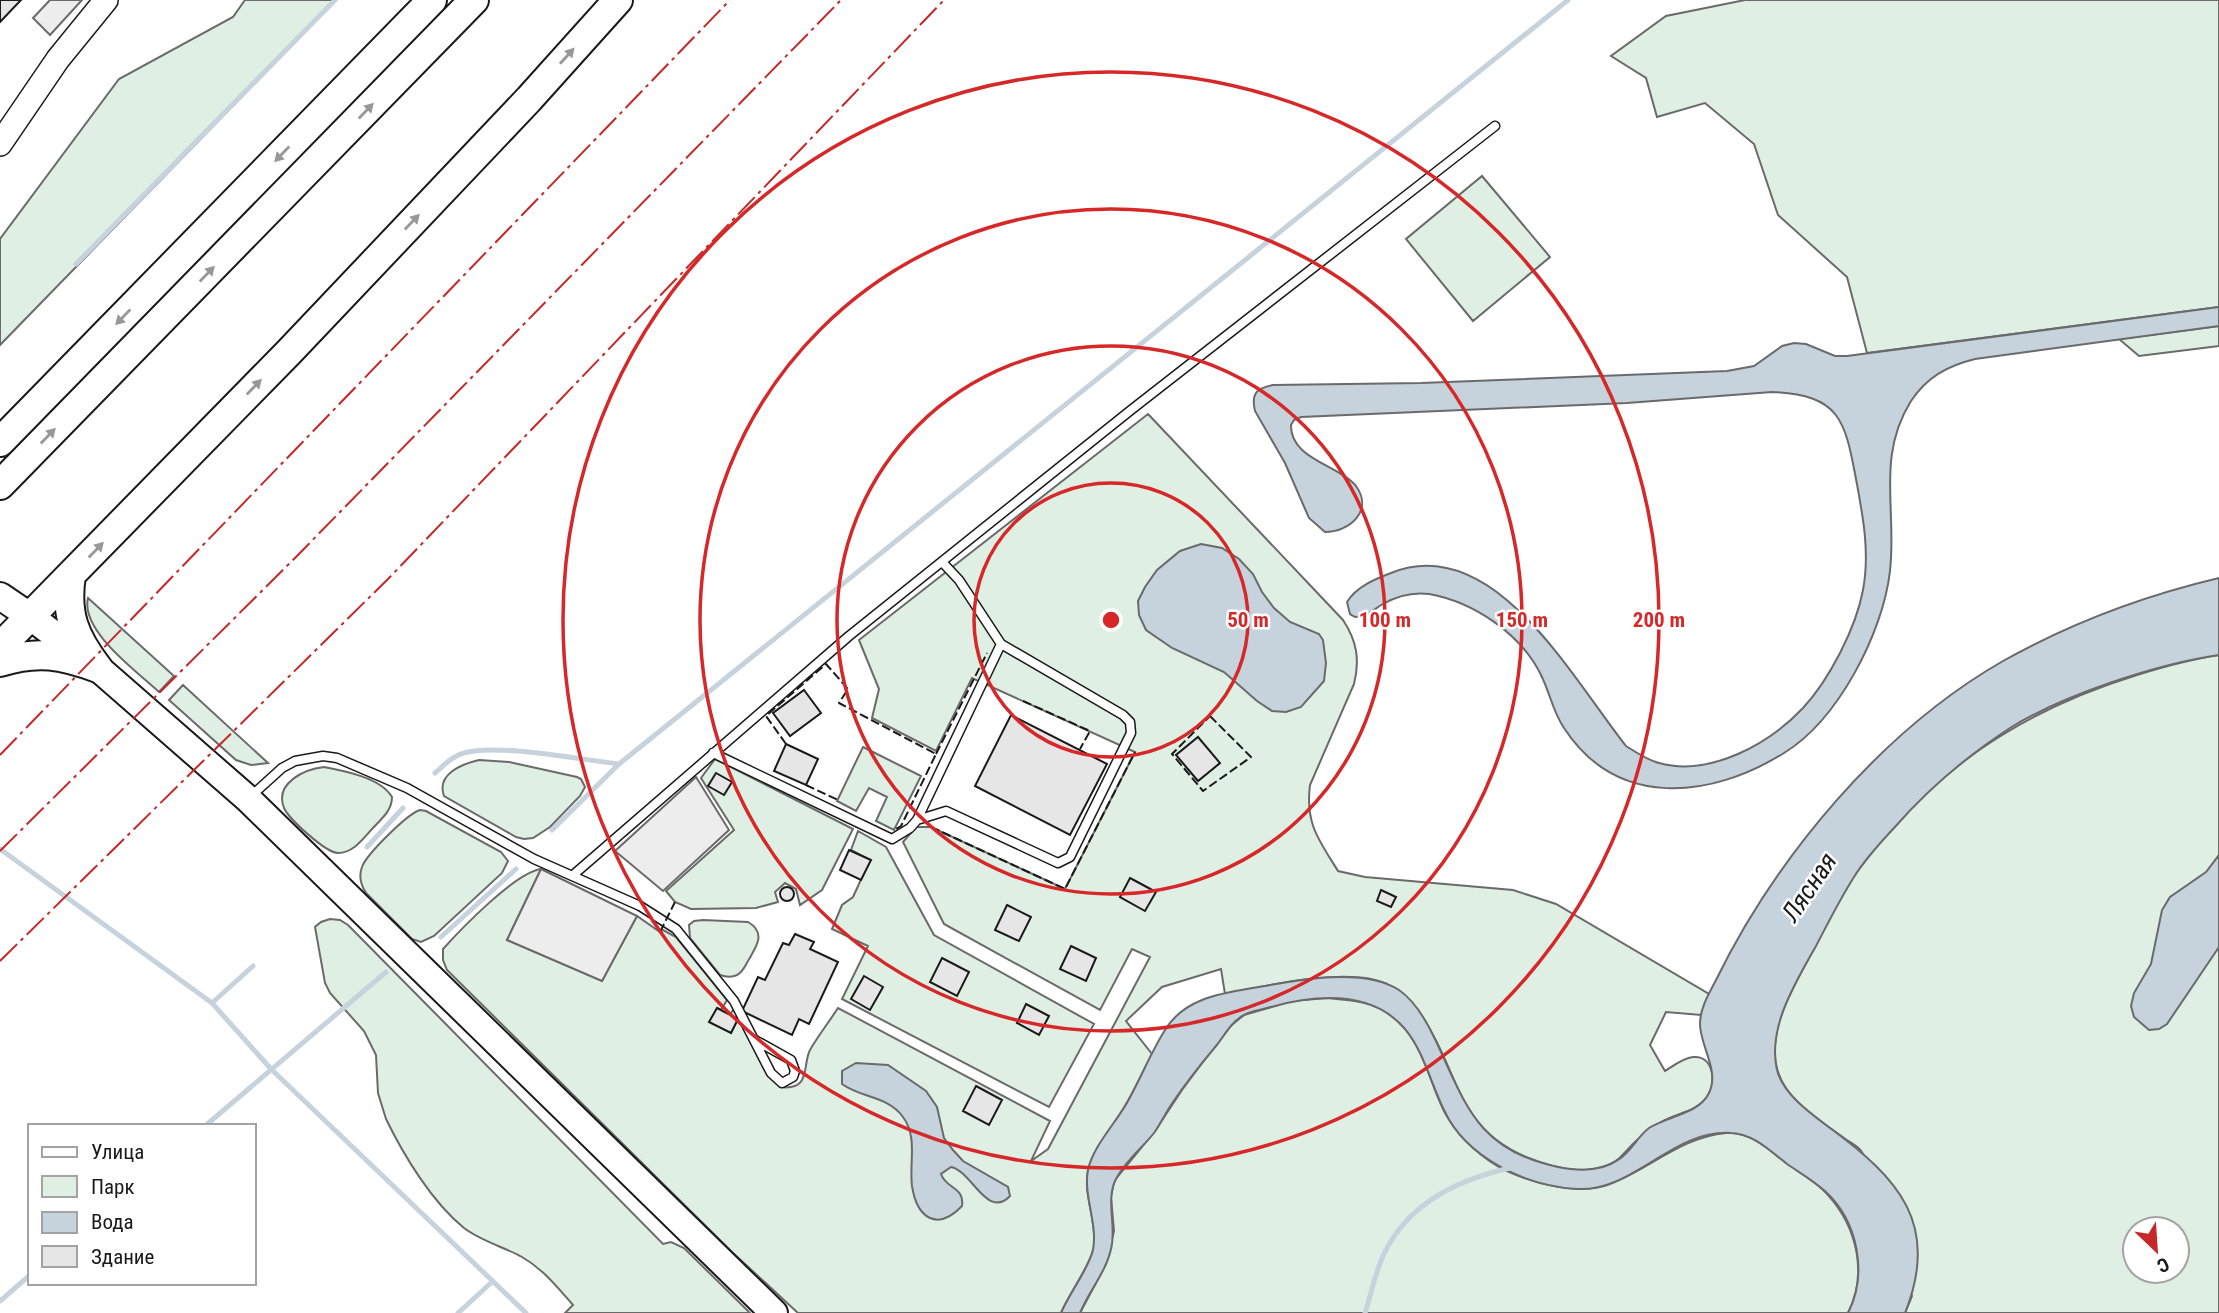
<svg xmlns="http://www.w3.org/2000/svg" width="2219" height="1313" font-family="'Roboto Condensed',sans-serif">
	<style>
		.green { fill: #e0efe3; stroke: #6a6a6a; stroke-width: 2; fill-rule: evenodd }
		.parking { fill: #ededed; stroke: #6a6a6a; stroke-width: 2 }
		.water { fill: #c6d2dc; stroke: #6a6a6a; stroke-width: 2 }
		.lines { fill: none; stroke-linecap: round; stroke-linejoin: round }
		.stream { stroke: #c6d2dc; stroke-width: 5 }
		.building { fill: #e6e6e6; stroke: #1a1a1a; stroke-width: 2 }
		.service-casing { stroke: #1a1a1a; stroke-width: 11 }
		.secondary-casing { stroke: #1a1a1a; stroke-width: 26 }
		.primary-casing { stroke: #1a1a1a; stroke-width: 30 }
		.trunk-casing { stroke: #1a1a1a; stroke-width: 32 }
		.service { stroke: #fff; stroke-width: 8 }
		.secondary { stroke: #fff; stroke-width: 23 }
		.primary { stroke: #fff; stroke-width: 26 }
		.trunk { stroke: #fff; stroke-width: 28 }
		.fence { stroke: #1a1a1a; stroke-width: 2; stroke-dasharray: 9 3.5; stroke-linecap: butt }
		.power { stroke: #c62828; stroke-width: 2; stroke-dasharray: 24 5 3.5 5; stroke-linecap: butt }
		.oneway { fill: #989898 }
		.ring { fill: none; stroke: #d62828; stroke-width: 3.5 }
		.labels { text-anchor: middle; stroke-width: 5; stroke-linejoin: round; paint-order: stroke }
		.water-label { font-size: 26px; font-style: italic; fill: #1a1a1a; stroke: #fff }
		.centre { fill: #d62828; stroke: #fff; stroke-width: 3.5 }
		.ring-label { font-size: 21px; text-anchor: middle; font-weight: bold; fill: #d62828; stroke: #fff; stroke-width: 5; stroke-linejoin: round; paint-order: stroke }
	</style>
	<rect width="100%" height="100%" fill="#fff"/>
	<path class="green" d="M245 0H336L0 345V239L119 79 233 17Z
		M1745 0H2219V307L1867 353 1847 277 1778 215 1754 144 1705 103 1657 117 1646 78 1611 56 1666 16Z
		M1482 176 1550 257 1473 321 1406 239Z
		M2219 326V346L2139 356 2119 339Z
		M1148 414 1343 620C1357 641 1360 660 1354 684L1310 785C1305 824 1319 840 1338 871L1365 877 1513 890 1556 904 1709 994 1701 1015 1666 1012 1650 1045 1665 1071C1673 1066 1683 1058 1693 1057 1714 1055 1717 1084 1707 1097 1696 1112 1676 1113 1661 1122 1653 1127 1643 1135 1636 1141 1626 1150 1621 1160 1608 1165 1598 1169 1587 1170 1577 1170 1559 1169 1541 1163 1526 1157 1445 1123 1461 1052 1407 1002 1401 996 1394 988 1387 984 1349 966 1265 986 1225 994L1221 969 1162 987 1126 1021 1152 1054C1143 1071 1135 1089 1125 1106 1113 1127 1093 1148 1088 1171 1083 1194 1097 1222 1094 1246 1091 1265 1069 1293 1061 1313H798L732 1252 447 970 443 960V949C461 929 516 872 541 869L507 940 602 981 637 916 660 932 663 930 676 937 727 1000 721 1010 717 1008 710 1022 731 1033 738 1019 730 1015 734 1008 769 1076 780 1087C812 1091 802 1065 810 1050 818 1036 829 1022 838 1008L1050 1121 1031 1161 1048 1149 1150 957 1132 949 1100 1010 944 924 903 842 916 827H931L1065 889 1135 752 972 678 936 751 872 718 879 689 859 640Z
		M88 598 174 676 159 692C138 672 80 631 88 598Z
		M2219 655V1313H1905L1912 1296C1899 1259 1887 1223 1874 1186 1870 1176 1868 1159 1861 1151 1858 1146 1849 1142 1844 1138 1821 1121 1787 1101 1778 1072 1765 1032 1794 986 1812 952 1826 926 1839 897 1856 873 1930 772 2017 712 2137 675 2163 667 2191 659 2219 655ZM2135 1229H2177V1271H2135Z
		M183 685 268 763 251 765 236 760 169 700Z
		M863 747 921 776 894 830 876 821 887 797 869 788 856 811 837 801Z
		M715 759 853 829 822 890 800 905 796 889 785 883 775 892 778 902 756 908 691 909 675 902 666 891 734 830 701 778Z
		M479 760 509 762 577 777 581 779 585 787 580 796 550 827 533 838 524 839 516 837 444 796C436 774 462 764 479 760Z
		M324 767C345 771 381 778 392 797 392 811 381 819 372 829 363 839 353 853 338 853 326 853 289 819 284 808 274 783 305 769 324 767Z
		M420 810 426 811 501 852 508 861 502 873 434 936 421 942 412 939 366 893C361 885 358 877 362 867 366 855 407 814 420 810Z
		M858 831 886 847 934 935 1094 1024 1049 1107 842 999 868 946 832 929 842 905 853 897 870 860 851 850Z
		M330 919 340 920 348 925 663 1244 671 1242 684 1248 750 1313H565L573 1305C557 1287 543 1269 522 1257 504 1247 481 1241 464 1228 432 1202 404 1156 386 1119L378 1093 376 1055 364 1031 330 993 325 983 315 927 321 922Z
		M703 920 748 922C767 933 756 947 748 961 745 966 743 972 737 975 731 978 726 977 720 975L690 938 689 925 694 921Z
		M1327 998C1349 1000 1370 1001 1389 1013 1422 1034 1428 1081 1445 1113 1458 1136 1483 1160 1507 1171 1536 1184 1579 1196 1610 1184 1650 1169 1681 1137 1726 1133 1748 1131 1766 1147 1782 1159 1797 1170 1816 1181 1828 1195 1857 1227 1868 1274 1848 1313H1080L1106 1264 1114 1231 1111 1197 1114 1181 1155 1131 1182 1090 1228 1028 1244 1015 1292 1001Z"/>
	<path class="parking" d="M50 0H82L50 35 33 18Z
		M696 777 729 830 663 891 615 851Z
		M541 869 637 916 602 981 507 940Z"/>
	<path class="water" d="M2219 307V326L1975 359C1947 366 1927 377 1911 401 1876 457 1897 510 1890 571 1883 633 1838 720 1784 753 1710 799 1617 809 1564 728 1553 712 1550 693 1541 675 1521 634 1474 602 1429 594 1413 592 1397 596 1383 604 1374 609 1367 617 1355 617L1350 614 1347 602C1356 587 1375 579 1391 573 1494 531 1574 681 1626 746 1637 753 1647 760 1659 763 1710 777 1769 744 1803 708 1829 680 1856 628 1863 590 1870 553 1863 516 1856 479 1845 420 1840 395 1772 392L1627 403 1301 417 1294 420 1291 425C1290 459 1339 465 1356 486 1374 511 1349 532 1325 532L1309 518 1285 463 1255 411C1251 394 1256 388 1273 385L1421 383 1727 371 1754 366 1782 346 1794 343 1806 344 1835 356H1847Z
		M1201 544 1222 548 1239 559 1253 574 1262 592 1274 608 1290 622 1319 634 1323 640 1326 663 1324 681 1301 707 1286 712 1272 711 1257 701 1224 672 1172 648 1146 630 1139 615 1138 601 1145 587 1157 570 1180 551Z
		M2219 578V655C2157 664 2063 695 2010 728 1967 756 1928 789 1894 828 1880 843 1865 859 1854 877 1840 899 1828 923 1816 946 1796 982 1767 1027 1777 1070 1783 1094 1810 1113 1830 1128 1898 1178 1941 1224 1905 1313H1848C1868 1274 1858 1222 1826 1192 1814 1181 1800 1173 1787 1164 1770 1151 1754 1134 1731 1133 1673 1129 1634 1192 1577 1189 1526 1186 1466 1158 1444 1110 1431 1084 1424 1052 1405 1029 1371 989 1313 995 1267 1008 1260 1010 1250 1011 1244 1015 1231 1022 1225 1035 1216 1046 1201 1064 1186 1083 1173 1102 1166 1112 1161 1123 1154 1133 1142 1148 1125 1161 1116 1179 1105 1200 1117 1226 1111 1249 1106 1272 1089 1291 1080 1313H1061C1069 1294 1089 1268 1093 1250 1098 1223 1083 1196 1088 1170 1093 1146 1116 1123 1128 1101 1141 1078 1151 1052 1165 1030 1185 997 1224 993 1259 987 1297 980 1364 967 1399 990 1415 1001 1427 1022 1435 1039 1466 1105 1477 1150 1558 1167 1578 1171 1601 1172 1618 1160 1631 1152 1637 1137 1649 1128 1668 1116 1699 1114 1709 1093 1720 1071 1700 1046 1700 1024 1700 1009 1708 995 1715 982 1776 857 1881 731 2003 661 2071 623 2143 596 2219 578Z
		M2219 855V947L2167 1024 2159 1029 2149 1030 2134 1017 2131 1006 2134 993 2151 964 2162 910 2170 897 2206 872Z
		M856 1063 888 1065 926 1091 937 1107 944 1138 953 1150 963 1161 1008 1187 1010 1196C987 1220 972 1171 951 1167L941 1174C946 1189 965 1187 962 1206 937 1232 917 1218 912 1186 909 1163 918 1137 903 1117 888 1096 861 1098 842 1084V1071Z"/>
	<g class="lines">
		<path class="stream" d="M76 264 335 0
			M435 773C443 766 451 757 461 754 493 742 582 760 619 764
			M552 830 619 764 1568 0
			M367 847 403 808
			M0 849 212 1003 271 1069 526 1313
			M441 937 516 869
			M212 1003 253 966
			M205 1126 386 972
			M0 1301 30 1275
			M458 1313 493 1281
			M1365 1313C1372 1292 1375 1271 1385 1252 1409 1203 1460 1179 1510 1168"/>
	</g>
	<path class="building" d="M0 0H21L0 22Z
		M804 690 821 713 790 736 773 713Z
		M1011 715 1107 764 1070 835 975 786Z
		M1198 737 1220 763 1198 781 1176 755Z
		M786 744 818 759 806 785 774 771Z
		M716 773 732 782 724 795 708 786Z
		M849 850 871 860 861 880 840 870Z
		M1130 878 1156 892 1145 911 1120 897Z
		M780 894a7 7 0 1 1 14 0a7 7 0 1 1-14 0Z
		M1381 890 1396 897 1391 907 1377 901Z
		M1007 905 1031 917 1019 941 995 930Z
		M795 934 814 942 810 949 838 962 809 1024 799 1019 792 1035 742 1011 758 977 765 980 783 943 789 945Z
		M1071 946 1096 958 1086 981 1060 969Z
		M942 958 969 972 957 996 930 982Z
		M864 976 883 987 870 1010 851 999Z
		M1026 1004 1049 1016 1039 1035 1017 1023Z
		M717 1008 738 1019 731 1033 709 1022Z
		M976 1086 1002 1100 989 1125 963 1111Z"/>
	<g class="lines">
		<defs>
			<path id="service" d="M713 753 892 839 910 828 917 820 946 811 1058 863 1070 857 1131 733 1130 722 1123 715 1001 644 959 580 943 563
				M250 797 282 768 295 761 323 756 337 758 407 788 534 859 640 906 676 929 734 1001 771 1073 782 1083 793 1077 795 1071 791 1060 755 1040
				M917 820 1001 644
				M572 876 849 636 1131 410 1495 126"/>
			<path id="secondary" d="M0 144 58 59 106 0"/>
			<path id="primary" d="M0 596 31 617 98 668 248 799 774 1313"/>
			<path id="trunk" d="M0 442 432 0
				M0 485 474 0
				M71 575C65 614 74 637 98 668
				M0 647 290 351 529 99 618 0
				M0 662C38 650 62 655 98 668"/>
		</defs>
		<use href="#service" class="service-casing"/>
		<use href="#secondary" class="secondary-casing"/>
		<use href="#primary" class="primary-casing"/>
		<use href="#trunk" class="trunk-casing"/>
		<use href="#service" class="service"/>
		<use href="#secondary" class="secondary"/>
		<use href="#primary" class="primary"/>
		<use href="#trunk" class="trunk"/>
		<path class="fence" d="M1023 701 1090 731 1080 749
			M1210 716 1251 757 1203 791 1172 754Z
			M786 744 766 716 826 664 848 689 839 703 936 754 901 826 894 830
			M936 754 987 653
			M806 785 838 800
			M931 827 1065 889 1135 752
			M660 932 675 902"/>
		<path class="power" d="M0 755 730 0
			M0 851 296 557 841 0
			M0 961 388 579 944 0"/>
	</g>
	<defs><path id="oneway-solid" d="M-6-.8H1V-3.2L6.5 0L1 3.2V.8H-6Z" transform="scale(1.75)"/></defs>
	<g class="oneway">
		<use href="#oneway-solid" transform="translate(567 56) rotate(-48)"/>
		<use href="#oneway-solid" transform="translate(366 111) rotate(-46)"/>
		<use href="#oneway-solid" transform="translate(282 154) rotate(134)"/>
		<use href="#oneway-solid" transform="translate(412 222) rotate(-46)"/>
		<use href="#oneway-solid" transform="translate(207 274) rotate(-46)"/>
		<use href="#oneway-solid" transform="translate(123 317) rotate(134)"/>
		<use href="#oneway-solid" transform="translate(254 387) rotate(-46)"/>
		<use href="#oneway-solid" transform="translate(48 436) rotate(-46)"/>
		<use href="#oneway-solid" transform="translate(96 550) rotate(-46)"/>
	</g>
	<g class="ring">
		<circle cx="1111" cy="620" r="137"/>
		<circle cx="1111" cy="620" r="274"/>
		<circle cx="1111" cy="620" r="411"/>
		<circle cx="1111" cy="620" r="548"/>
	</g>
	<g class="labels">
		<g class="water-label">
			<text transform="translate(1809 887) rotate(-56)" y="9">Лясная</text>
		</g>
	</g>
	<circle cx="1111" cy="620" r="10" class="centre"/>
	<g class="ring-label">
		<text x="1248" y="627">50 m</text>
		<text x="1385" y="627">100 m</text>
		<text x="1522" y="627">150 m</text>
		<text x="1659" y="627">200 m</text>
	</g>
	<rect x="28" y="1124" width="228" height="161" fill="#ffffff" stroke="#a3a3a3" stroke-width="2"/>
	<rect x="42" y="1147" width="35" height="10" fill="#ffffff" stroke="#a3a3a3" stroke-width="2"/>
	<text x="91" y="1159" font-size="21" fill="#1a1a1a">Улица</text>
	<rect x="42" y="1176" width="35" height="21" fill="#e0efe3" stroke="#a3a3a3" stroke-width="2"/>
	<text x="91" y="1194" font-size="21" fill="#1a1a1a">Парк</text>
	<rect x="42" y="1212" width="35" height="21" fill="#c6d2dc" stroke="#a3a3a3" stroke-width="2"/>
	<text x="91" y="1229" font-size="21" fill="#1a1a1a">Вода</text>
	<rect x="42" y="1246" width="35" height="21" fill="#e6e6e6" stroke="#a3a3a3" stroke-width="2"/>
	<text x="91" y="1264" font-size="21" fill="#1a1a1a">Здание</text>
	<g transform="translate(2156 1250) rotate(155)"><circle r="33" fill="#ffffff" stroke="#a3a3a3" stroke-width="2"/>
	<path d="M0-5L12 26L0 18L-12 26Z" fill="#c62828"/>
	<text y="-10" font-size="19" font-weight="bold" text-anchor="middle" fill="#1a1a1a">С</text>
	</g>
</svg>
